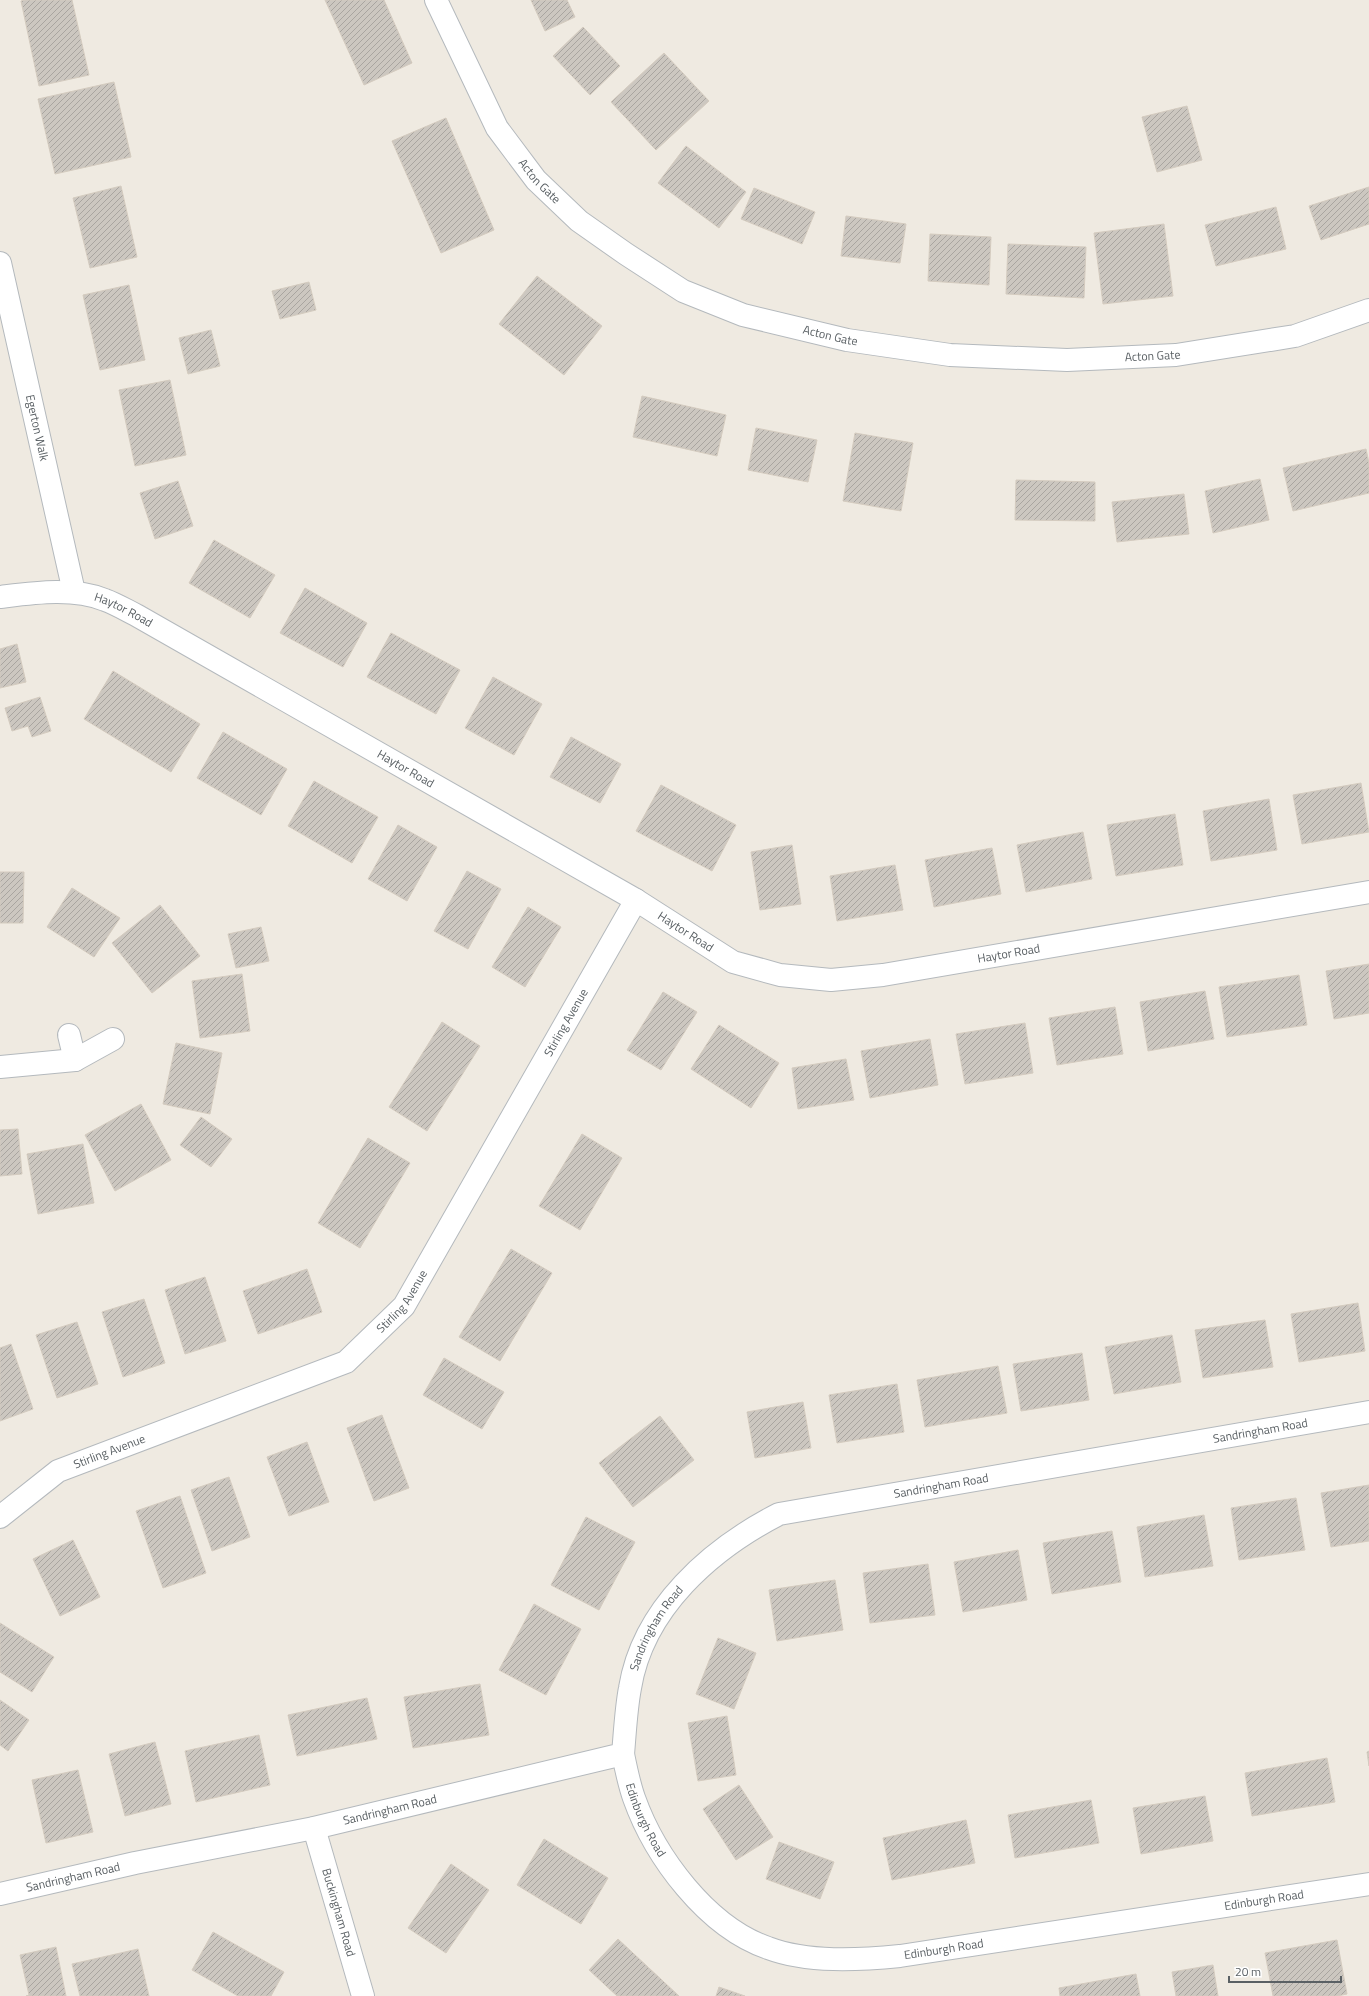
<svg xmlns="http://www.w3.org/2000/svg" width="1369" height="1996" font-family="'Titillium Web',sans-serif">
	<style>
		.building { fill: url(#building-hatch); stroke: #d4cbbf }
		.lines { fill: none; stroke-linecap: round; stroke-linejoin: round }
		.minor-casing { stroke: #b4b9bd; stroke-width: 24 }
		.minor { stroke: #fff; stroke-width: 22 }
		.labels { text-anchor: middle; stroke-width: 3; stroke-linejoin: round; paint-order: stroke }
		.street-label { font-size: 12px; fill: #5a6064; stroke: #fff }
	</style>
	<defs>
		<pattern id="building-hatch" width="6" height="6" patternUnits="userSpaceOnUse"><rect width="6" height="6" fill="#ccc7c0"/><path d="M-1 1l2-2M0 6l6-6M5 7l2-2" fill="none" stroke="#a9a5a0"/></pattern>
	</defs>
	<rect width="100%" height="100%" fill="#efeae1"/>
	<path class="building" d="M25 0H72L89 75 39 86 21 1Z
		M325 0H384L412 63 364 85Z
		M531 0H567L575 17 545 31Z
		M583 27 620 66 590 95 553 56Z
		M664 53 709 101 656 150 611 102Z
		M114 82 131 157 55 174 38 99Z
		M1187 106 1202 160 1157 172 1142 117Z
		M446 118 494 230 441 253 392 141Z
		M686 146 746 192 719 228 658 183Z
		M121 186 137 257 90 268 73 198Z
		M1369 187V224L1321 240 1309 206Z
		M754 188 815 212 802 244 741 219Z
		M1276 207 1286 249 1216 266 1205 225Z
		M846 216 906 224 900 263 841 256Z
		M1164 224 1173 296 1103 304 1094 233Z
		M930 234 991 237 989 285 928 281Z
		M1008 244 1086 247 1084 298 1006 294Z
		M537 276 602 326 564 375 499 324Z
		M309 282 316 310 280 319 272 291Z
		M129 285 145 360 100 370 83 295Z
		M211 330 220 366 188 374 179 338Z
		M170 380 186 455 135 466 119 390Z
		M642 396 726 415 717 456 633 437Z
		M756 428 817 440 808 482 748 470Z
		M855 433 913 443 901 511 843 501Z
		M1366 449 1369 463V493L1293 511 1283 468Z
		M1260 479 1269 520 1213 533 1205 491Z
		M1016 480 1095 482V521L1015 520Z
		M178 481 193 526 155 539 140 493Z
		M1184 494 1189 534 1117 542 1112 502Z
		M214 540 275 575 250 618 189 583Z
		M305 588 367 623 343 667 280 633Z
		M391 633 460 670 436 714 367 677Z
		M17 644 26 682 0 688V649Z
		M113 671 200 724 171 772 84 719Z
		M493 677 542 704 514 755 465 728Z
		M40 697 51 731 32 737 28 726 12 731 5 708Z
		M223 732 287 769 261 815 197 778Z
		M571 737 621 764 600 803 550 777Z
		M314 781 378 817 352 863 288 826Z
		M1361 783 1369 832 1302 844 1293 795Z
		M661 785 736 825 712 871 636 831Z
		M1269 799 1277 850 1211 861 1203 811Z
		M1175 814 1183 865 1116 876 1107 825Z
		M398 825 437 847 407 901 368 879Z
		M1083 832 1092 879 1026 892 1017 845Z
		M792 845 801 904 760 910 751 852Z
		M992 848 1001 894 934 907 925 860Z
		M895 865 903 910 837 921 830 876Z
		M467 871 501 889 468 949 434 931Z
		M0 872H24L23 923H0Z
		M72 888 120 918 94 957 47 927Z
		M160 905 200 956 152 993 112 943Z
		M528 907 561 927 525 987 492 967Z
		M261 927 269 961 236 968 228 934Z
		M1369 964V1013L1334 1019 1326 971Z
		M242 974 250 1031 200 1038 192 981Z
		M1299 975 1307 1025 1227 1037 1219 987Z
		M1205 991 1214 1039 1148 1051 1140 1002Z
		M663 992 697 1012 661 1070 627 1050Z
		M1115 1007 1123 1054 1057 1065 1049 1018Z
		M442 1022 480 1046 427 1131 389 1107Z
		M1025 1023 1033 1073 965 1084 956 1034Z
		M719 1025 779 1063 751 1108 691 1069Z
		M930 1039 938 1085 870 1098 861 1051Z
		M176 1043 222 1053 210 1114 163 1104Z
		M846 1059 854 1100 798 1109 792 1068Z
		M141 1104 171 1160 115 1191 85 1135Z
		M201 1117 232 1139 211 1167 180 1145Z
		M18 1129 22 1174 0 1176V1130Z
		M582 1134 622 1158 580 1230 539 1206Z
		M368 1138 410 1163 360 1248 318 1223Z
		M83 1144 94 1203 38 1214 27 1154Z
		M511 1249 552 1273 500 1361 459 1337Z
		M307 1269 322 1312 258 1334 243 1291Z
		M205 1277 226 1341 185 1354 165 1290Z
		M144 1299 165 1363 123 1377 102 1312Z
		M1358 1303 1365 1351 1299 1362 1291 1314Z
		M1265 1320 1273 1367 1203 1378 1195 1330Z
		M77 1322 98 1384 57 1398 36 1335Z
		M1172 1335 1181 1382 1114 1394 1105 1347Z
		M11 1344 33 1409 0 1421V1348Z
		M1082 1353 1089 1400 1021 1411 1013 1364Z
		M444 1358 504 1392 482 1429 423 1395Z
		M998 1366 1007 1413 925 1427 917 1380Z
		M897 1384 904 1432 837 1443 829 1395Z
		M803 1402 811 1448 755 1458 747 1412Z
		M382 1415 409 1488 374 1501 347 1428Z
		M660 1416 694 1460 633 1507 599 1463Z
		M307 1442 329 1502 289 1516 267 1457Z
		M229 1477 250 1537 212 1551 191 1490Z
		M1369 1485V1541L1331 1547 1321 1493Z
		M180 1496 206 1573 163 1588 136 1511Z
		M1296 1498 1305 1550 1239 1560 1231 1508Z
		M1204 1515 1213 1566 1145 1577 1137 1527Z
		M586 1517 635 1542 599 1610 551 1585Z
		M1112 1531 1121 1582 1052 1594 1043 1543Z
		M73 1540 100 1597 60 1616 33 1559Z
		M1018 1550 1027 1600 963 1612 954 1562Z
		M928 1564 935 1615 870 1623 863 1573Z
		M835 1580 843 1630 777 1641 769 1590Z
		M534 1604 581 1629 546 1695 499 1670Z
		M0 1623 54 1657 32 1692 0 1672Z
		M718 1638 756 1653 734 1709 696 1694Z
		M480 1684 489 1735 413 1748 404 1697Z
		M367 1698 377 1739 297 1756 288 1715Z
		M0 1700 29 1720 8 1751 0 1745Z
		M727 1716 736 1775 698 1781 688 1723Z
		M259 1735 270 1785 196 1802 185 1751Z
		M155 1742 171 1804 125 1816 109 1754Z
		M1369 1751V1766L1367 1752Z
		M1327 1758 1335 1802 1252 1816 1245 1773Z
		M78 1770 93 1832 46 1843 32 1780Z
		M739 1785 773 1837 736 1860 703 1809Z
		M1205 1796 1213 1841 1141 1854 1133 1808Z
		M1091 1800 1099 1843 1015 1858 1008 1815Z
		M966 1820 975 1863 892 1880 883 1838Z
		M544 1839 608 1878 581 1924 517 1885Z
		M779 1842 834 1862 820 1899 766 1879Z
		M451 1864 489 1890 446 1953 408 1928Z
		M213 1932 284 1972 271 1996H238L192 1970Z
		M618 1939 679 1996H617L589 1970Z
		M1337 1940 1347 1994 1337 1996H1273L1265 1953Z
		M56 1947 66 1996H26L29 1995 20 1955Z
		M138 1949 149 1996H80L72 1964Z
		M1213 1965 1218 1996H1176L1172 1972Z
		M1136 1974 1140 1996H1060L1059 1988Z
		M719 1987 745 1996H716Z"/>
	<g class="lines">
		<defs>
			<g id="minor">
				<path id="s1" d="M436 0 497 128 536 180 579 221 626 254 683 291 743 315 847 340 950 355 1067 360 1176 355 1295 336 1369 310"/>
				<path id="s2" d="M0 263 74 592"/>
				<path id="s3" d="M0 597C33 593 73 587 105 600 116 604 126 610 136 615L636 900 733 962 780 975 831 980 883 975 1369 892"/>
				<path d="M69 1035 75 1060"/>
				<path d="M0 1067 75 1060 113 1039"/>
				<path id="s4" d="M0 1517 58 1471 346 1362 404 1306 636 900"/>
				<path id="s5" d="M623 1754C626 1769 629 1784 634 1798 655 1857 707 1927 768 1948 808 1963 859 1960 900 1956L1369 1884"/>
				<path id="s6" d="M314 1828 363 1996"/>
				<path id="s7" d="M0 1894 135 1863 314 1828 623 1754C625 1732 626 1709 630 1688 643 1608 711 1549 779 1514L1369 1412"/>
			</g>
		</defs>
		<use href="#minor" class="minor-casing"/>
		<use href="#minor" class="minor"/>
	</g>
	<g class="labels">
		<g class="street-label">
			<text dy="4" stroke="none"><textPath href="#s1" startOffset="210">Acton Gate</textPath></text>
			<text dy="4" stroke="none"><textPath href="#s1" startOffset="546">Acton Gate</textPath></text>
			<text dy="4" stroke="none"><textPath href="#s1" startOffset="870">Acton Gate</textPath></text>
			<text dy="4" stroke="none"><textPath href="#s2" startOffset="169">Egerton Walk</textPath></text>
			<text dy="4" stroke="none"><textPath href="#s3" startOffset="127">Haytor Road</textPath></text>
			<text dy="4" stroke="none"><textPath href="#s3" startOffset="451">Haytor Road</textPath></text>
			<text dy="4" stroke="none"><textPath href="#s3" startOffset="775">Haytor Road</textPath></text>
			<text dy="4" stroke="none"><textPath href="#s3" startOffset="1111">Haytor Road</textPath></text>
			<text dy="4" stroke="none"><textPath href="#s4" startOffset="789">Stirling Avenue</textPath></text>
			<text dy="4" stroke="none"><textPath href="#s4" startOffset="465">Stirling Avenue</textPath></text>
			<text dy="4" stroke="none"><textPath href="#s7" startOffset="1431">Sandringham Road</textPath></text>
			<text dy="4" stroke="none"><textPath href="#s4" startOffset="129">Stirling Avenue</textPath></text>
			<text dy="4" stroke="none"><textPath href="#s7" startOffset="1107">Sandringham Road</textPath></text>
			<text dy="4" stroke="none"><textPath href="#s7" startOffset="771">Sandringham Road</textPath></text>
			<text dy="4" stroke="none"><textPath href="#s7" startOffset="399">Sandringham Road</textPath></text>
			<text dy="4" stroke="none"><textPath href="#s5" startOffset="70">Edinburgh Road</textPath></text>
			<text dy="4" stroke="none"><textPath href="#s7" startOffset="75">Sandringham Road</textPath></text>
			<text dy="4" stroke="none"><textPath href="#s5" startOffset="754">Edinburgh Road</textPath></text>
			<text dy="4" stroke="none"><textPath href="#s6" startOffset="88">Buckingham Road</textPath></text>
			<text dy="4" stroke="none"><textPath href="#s5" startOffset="430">Edinburgh Road</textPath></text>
		</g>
	</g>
	<path d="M1229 1976v6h112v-6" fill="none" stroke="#5a6064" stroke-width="2"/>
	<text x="1235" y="1976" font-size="12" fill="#5a6064" stroke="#ffffff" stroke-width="3" paint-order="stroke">20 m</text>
</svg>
